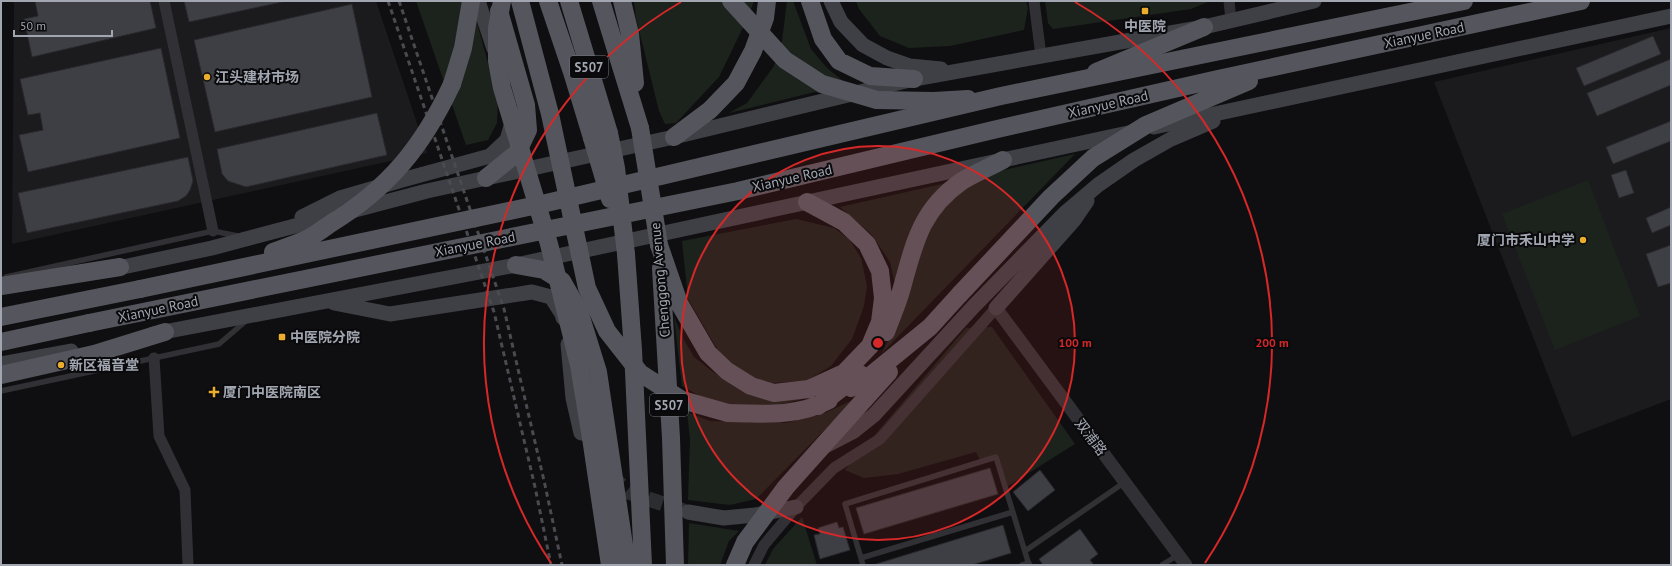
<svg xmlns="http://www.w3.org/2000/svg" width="1672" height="566" font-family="'PT Sans','Noto Sans SC',sans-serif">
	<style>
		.built { fill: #1b1b1e }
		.green { fill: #1c231d }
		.building { fill: #3e3f44; stroke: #29292d }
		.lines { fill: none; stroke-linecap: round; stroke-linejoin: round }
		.secondary-tunnel { stroke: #2c2d31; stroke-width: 15; stroke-dasharray: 15 8; stroke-linecap: butt }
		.service { stroke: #313135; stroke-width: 5.5 }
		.minor { stroke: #313135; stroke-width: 11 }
		.tertiary { stroke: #313135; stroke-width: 13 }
		.secondary { stroke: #3f4045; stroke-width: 15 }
		.trunk { stroke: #55565d; stroke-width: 18 }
		.rail { stroke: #4a4b50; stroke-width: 3; stroke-dasharray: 5 4; stroke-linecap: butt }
		.trunk-bridge { stroke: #55565d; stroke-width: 18 }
		.ring { fill: none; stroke: #d62828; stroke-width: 2 }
		.poi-dot { fill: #ebad2d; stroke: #0a0a0c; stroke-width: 1.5 }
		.labels { text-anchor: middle; stroke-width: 4; stroke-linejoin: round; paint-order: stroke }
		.shield { fill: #0a0a0c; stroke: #747780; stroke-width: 1 }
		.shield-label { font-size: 13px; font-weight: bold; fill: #a1a6b1 }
		.poi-label { font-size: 14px; font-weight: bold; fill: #a1a6b1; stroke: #0a0a0c; text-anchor: start }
		.street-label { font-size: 14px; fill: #a1a6b1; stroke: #0a0a0c }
		.centre { fill: #d62828; stroke: #0a0a0c; stroke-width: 2 }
		.ring-label { font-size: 12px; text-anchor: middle; font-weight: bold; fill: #d62828; stroke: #0a0a0c; stroke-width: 4; stroke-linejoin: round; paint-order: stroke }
	</style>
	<rect width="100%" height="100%" fill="#0f0f11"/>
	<path class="built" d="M14 1H376L427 153 12 244Z
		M1671 28V399L1572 437 1434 82Z"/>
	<path class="green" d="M416 1H471L498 100 497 123 488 140 466 145Z
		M634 1H754L749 15 719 77 676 123 665 124 659 111 636 18Z
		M787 1H793L811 49 827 68 847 84 729 113 747 103 774 66 782 41Z
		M856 1H1026L1028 8 1024 30 950 46 909 48 880 36 859 9Z
		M1045 1H1210L1191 9 1053 29 1048 23Z
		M1075 154 881 354 896 326 898 297 890 262 872 235 840 207Z
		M1588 180 1640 316 1555 350 1502 214Z
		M796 219 834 228 849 239 861 258 867 286 864 306 852 339 831 366 806 381 772 383 746 376 720 354 688 299 682 241Z
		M674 317 684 340 694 357 713 372 740 388 812 397 773 406H739L705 399 682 386Z
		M992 327 1075 444 1005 488 995 461 981 462 976 452 898 474 864 478 845 470 966 328Z
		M855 399 756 499 730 505 688 500 690 439 687 412 710 421 785 423 823 414Z
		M802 517 817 565H765L773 549Z
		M689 523 739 531 729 541 720 565H688Z"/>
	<path class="building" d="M35 1H150L156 28 32 57 24 19 38 16Z
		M184 1H287L189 22Z
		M352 4 372 97 215 132 194 40Z
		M1653 36 1661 54 1584 86 1576 68Z
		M161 48 180 138 28 172 19 135 43 130 40 113 28 115 20 79Z
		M1671 59V85L1597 116 1587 93Z
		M377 113 387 155 246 187 228 181 222 174 217 149Z
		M1671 121V141L1613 164 1606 147Z
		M188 157 193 181 190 190 186 196 178 201 27 233 18 193Z
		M1626 170 1634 193 1619 198 1611 175Z
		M1671 207V225L1652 233 1646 218Z
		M1671 245V283L1658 287 1646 254Z
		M990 468 998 494 864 534 856 508Z
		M1040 470 1055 490 1028 511 1013 492Z
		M837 522 839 528 843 527 850 550 820 559 814 535 820 534 818 528Z
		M1003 525 1011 553 972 565H873Z
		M1080 529 1098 554 1090 560 1094 565H1043L1039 559Z"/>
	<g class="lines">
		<path class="secondary-tunnel" d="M610 475 628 492 684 511"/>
		<path class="service" d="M6 277 213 231 238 236
			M1 391 219 344 247 320
			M1025 551 1125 482
			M861 558 1013 512
			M863 565 845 504 996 457 1029 565
			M1022 565 1029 563
			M1162 565 1178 555"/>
		<path class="minor" d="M164 1 213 231
			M1034 1 1041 56
			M1229 1 1231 20
			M154 358 159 436 185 490 188 565
			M754 565 764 545 796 507 834 468 880 439 996 308"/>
		<path class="tertiary" d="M996 308 1186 565"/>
		<path class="secondary" d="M478 1 494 49
			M831 1 841 22 863 45 887 58 910 66 941 69
			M1154 127 1671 16
			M302 217 340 198 402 180 490 156 507 140 513 119
			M109 270 212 248 427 191 674 137 914 79 1204 27 1314 1
			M334 303 390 314 532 292 551 297 562 314 563 318
			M996 308 1074 220 1087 201
			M153 334 516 265 1128 133
			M568 344 573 398 581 433
			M1 364 71 351
			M825 446 854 431 874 415 974 306 1065 213 1098 185 1134 160 1171 139 1213 121
			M688 512 724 518 755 515 796 507"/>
		<path class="trunk" d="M548 1 572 72 592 138
			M569 1 609 133
			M601 1 640 128
			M622 1 630 34 635 83
			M810 1 823 39 839 61 870 76 914 79
			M1096 72 1204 27
			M452 84 463 48 471 1
			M877 100 934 101 968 99
			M674 137 710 110 736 83 753 51 765 18 767 1
			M486 178 517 153 528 130 526 105 499 11
			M659 245 679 303 708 353 727 371 751 386 774 393 809 389 844 373 870 346 880 322 883 298 880 271 867 244 844 222 807 202
			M626 254 633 350 643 565
			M516 265 544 270 562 281 579 311 598 372 627 565
			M661 268 671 438 675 565
			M1 286 120 267
			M1 317 140 289
			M886 332C891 318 897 305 901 291 914 245 920 210 962 181 975 173 990 167 1003 160
			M1 342 89 323
			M1 375 94 354 165 332
			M851 388 865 380 930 327 960 294
			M818 406 852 380 859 373
			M728 413C762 414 798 417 829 400
			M591 438 610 565
			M819 450 889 372"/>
		<path class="rail" d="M388 1 494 312 535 487 551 565
			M399 1 504 309 545 485 562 565"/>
		<path class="trunk-bridge" d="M502 1 497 28V61L502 88 549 244 579 365 591 438
			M520 1 550 114 587 288 607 331 640 373 682 400 728 413
			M731 1 785 60 822 84 877 100
			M640 128 659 245
			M609 133 616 168 626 254
			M592 138 610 199
			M273 252C284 248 296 244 307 239 315 235 323 229 330 224 389 188 423 146 452 84
			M140 289 542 204 1001 96 1464 1
			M960 294 1051 197 1093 158 1146 125 1249 81
			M89 323 738 191 993 130 1218 79 1581 1
			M735 565 745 542 786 487 819 450"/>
	</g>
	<circle cx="878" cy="343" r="197" fill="#d62828" fill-opacity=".12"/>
	<g class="ring">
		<circle cx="878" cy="343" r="197"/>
		<path d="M551 563A394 394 0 0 1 681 2M1075 2A394 394 0 0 1 1205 563"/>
	</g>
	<g class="poi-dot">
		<rect x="1141" y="7" width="8" height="8" rx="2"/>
		<circle cx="207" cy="77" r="4"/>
		<circle cx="1583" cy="240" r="4"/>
		<rect x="278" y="333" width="8" height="8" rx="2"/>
		<circle cx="61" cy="365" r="4"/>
		<path d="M212 386h4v4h4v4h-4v4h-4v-4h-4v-4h4z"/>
	</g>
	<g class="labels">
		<g class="shield">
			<rect x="570" y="56" width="38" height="22" rx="3"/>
			<rect x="650" y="394" width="38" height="22" rx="3"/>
		</g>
		<g class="shield-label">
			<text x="589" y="72">S507</text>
			<text x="669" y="410">S507</text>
		</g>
		<g class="poi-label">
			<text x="1145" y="31" text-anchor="middle">中医院</text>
			<text x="215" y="82">江头建材市场</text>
			<text x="1575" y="245" text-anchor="end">厦门市禾山中学</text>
			<text x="290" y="342">中医院分院</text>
			<text x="69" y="370">新区福音堂</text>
			<text x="223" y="397">厦门中医院南区</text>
		</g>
		<g class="street-label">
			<text transform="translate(1424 35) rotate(-12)" y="5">Xianyue Road</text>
			<text transform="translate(1108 104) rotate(-13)" y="5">Xianyue Road</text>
			<text transform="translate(792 178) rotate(-13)" y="5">Xianyue Road</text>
			<text transform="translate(475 244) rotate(-11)" y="5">Xianyue Road</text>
			<text transform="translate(660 280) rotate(-95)" y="5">Chenggong Avenue</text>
			<text transform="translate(158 309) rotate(-12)" y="5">Xianyue Road</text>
			<text transform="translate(1091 437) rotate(53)" y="5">双浦路</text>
		</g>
	</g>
	<circle cx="878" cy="343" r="6" class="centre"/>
	<g class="ring-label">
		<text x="1075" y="347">100 m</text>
		<text x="1272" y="347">200 m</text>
	</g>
	<rect width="1672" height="566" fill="none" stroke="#a1a6b1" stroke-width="4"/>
	<path d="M14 30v6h98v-6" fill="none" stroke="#a1a6b1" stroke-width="2"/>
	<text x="20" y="30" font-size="12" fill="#a1a6b1" stroke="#0a0a0c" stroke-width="3" paint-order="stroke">50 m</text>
</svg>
